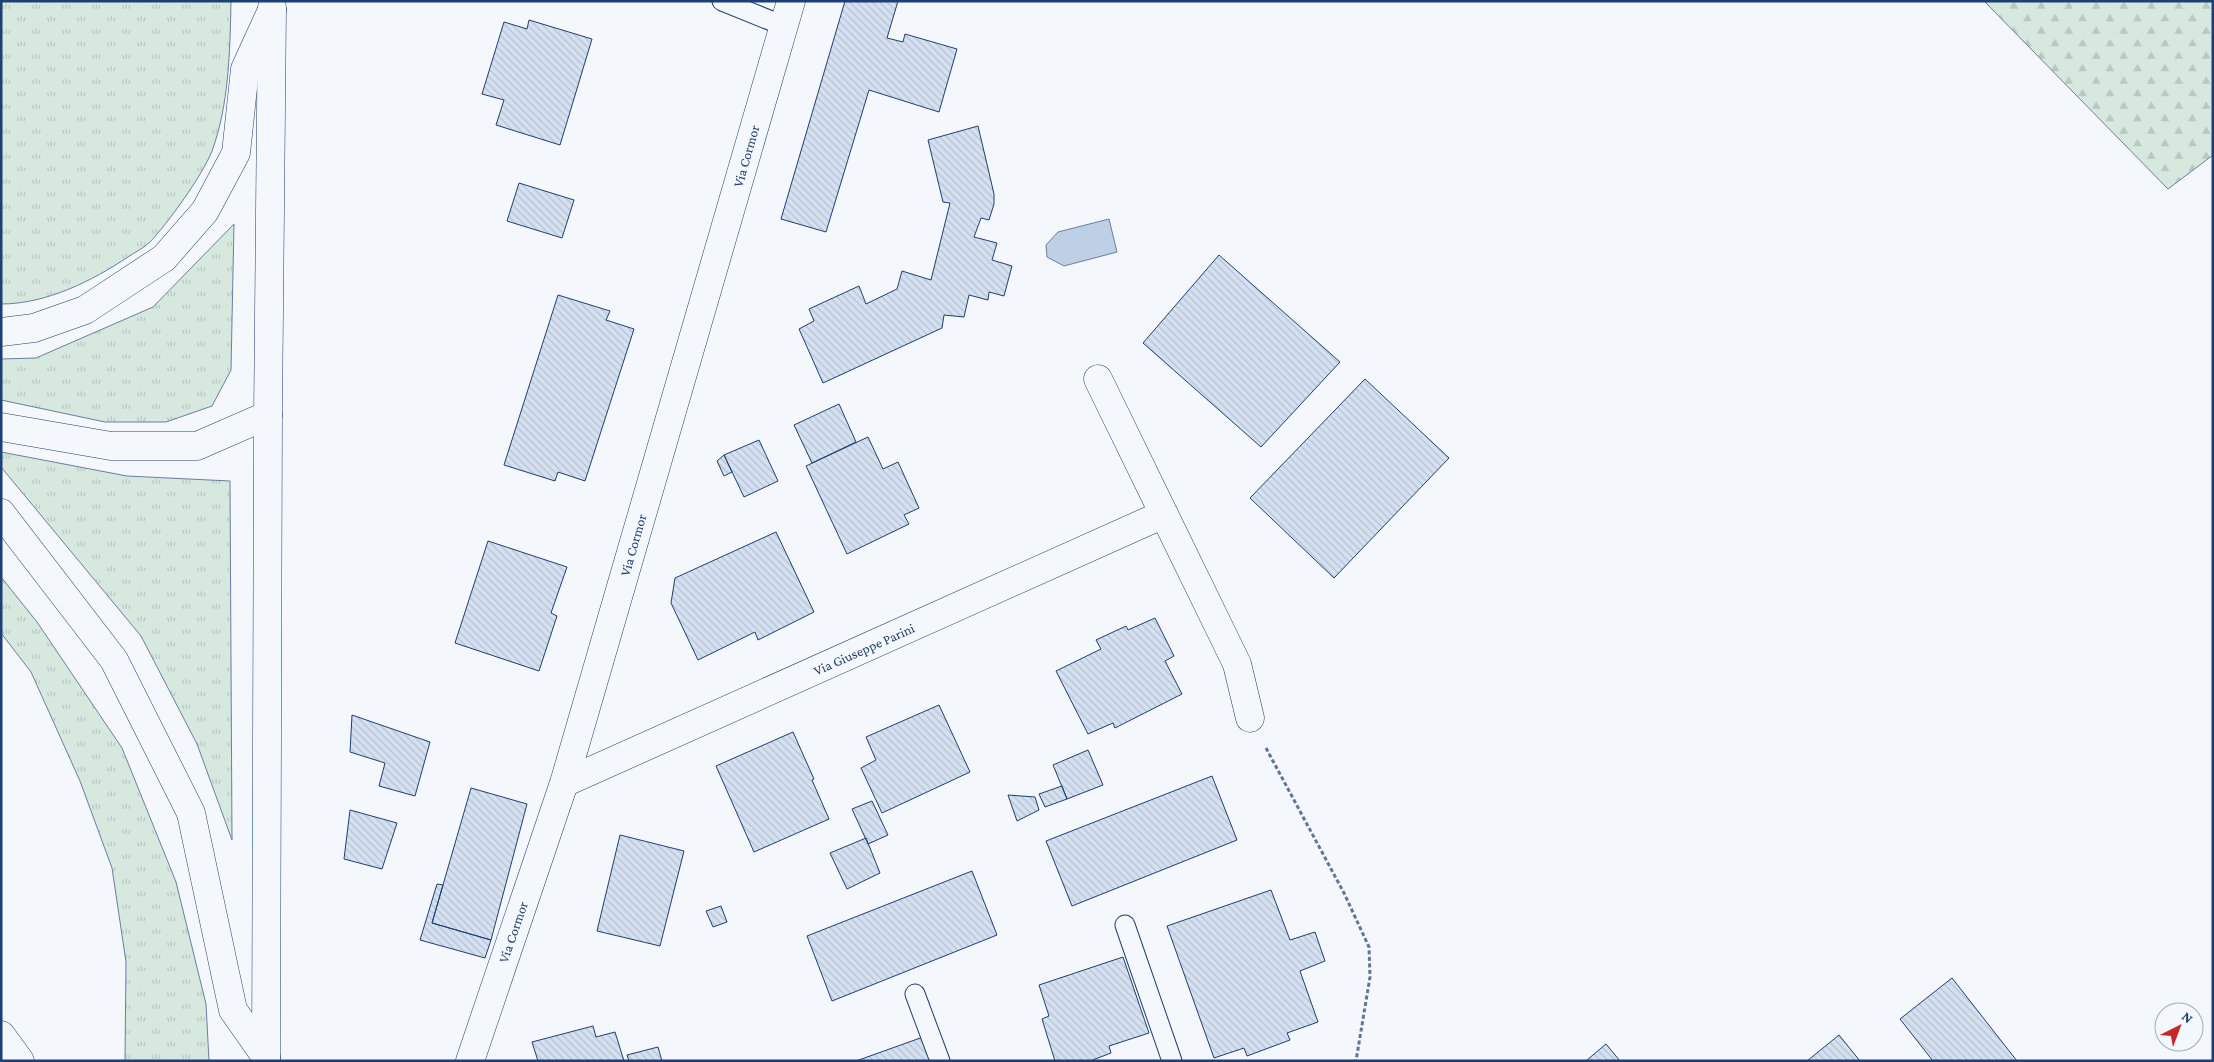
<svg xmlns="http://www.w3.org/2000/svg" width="2214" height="1062" font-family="'Crimson Pro',serif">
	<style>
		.grass { fill: url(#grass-tufts); stroke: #687fa3 }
		.forest { fill: url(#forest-firs); stroke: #687fa3 }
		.water { fill: #bed0e5; stroke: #687fa3 }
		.building { fill: url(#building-back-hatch); stroke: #1d3f73 }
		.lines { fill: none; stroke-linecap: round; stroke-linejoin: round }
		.service-casing { stroke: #1d3f73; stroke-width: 21 }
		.minor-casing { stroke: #1d3f73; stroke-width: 29 }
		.secondary-casing { stroke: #1d3f73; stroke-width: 29 }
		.trunk-casing { stroke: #1d3f73; stroke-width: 29 }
		.path { stroke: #5e769c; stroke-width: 3; stroke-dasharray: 4 2.5; stroke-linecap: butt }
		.service { stroke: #f4f7fb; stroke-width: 19 }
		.minor { stroke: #f4f7fb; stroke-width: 28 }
		.secondary { stroke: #f4f7fb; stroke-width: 28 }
		.trunk { stroke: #f4f7fb; stroke-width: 28 }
		.labels { text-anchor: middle; stroke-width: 4; stroke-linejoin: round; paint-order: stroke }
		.street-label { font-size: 14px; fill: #1d3f73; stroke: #f4f7fb }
	</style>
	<defs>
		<pattern id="grass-tufts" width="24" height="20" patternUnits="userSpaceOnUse" patternTransform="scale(1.25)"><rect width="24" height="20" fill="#d7e8df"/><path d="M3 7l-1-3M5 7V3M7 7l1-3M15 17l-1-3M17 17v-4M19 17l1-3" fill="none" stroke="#b8c8c3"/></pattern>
		<pattern id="forest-firs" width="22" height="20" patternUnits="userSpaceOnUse" patternTransform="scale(1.25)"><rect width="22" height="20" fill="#d7e8df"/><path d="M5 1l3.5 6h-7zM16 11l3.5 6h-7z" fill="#b8c8c3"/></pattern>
		<pattern id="building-back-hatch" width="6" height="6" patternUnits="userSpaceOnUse" patternTransform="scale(1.25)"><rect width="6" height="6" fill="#d5e0f0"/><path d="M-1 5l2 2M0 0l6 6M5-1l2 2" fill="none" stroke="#b6c1d1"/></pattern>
	</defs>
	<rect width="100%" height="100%" fill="#f4f7fb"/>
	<path class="grass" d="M1 1H231C230 50 229 105 212 151 202 176 168 223 150 242 144 248 135 252 128 257 92 281 46 304 1 304Z
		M234 224 231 370 212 406 166 422H105L1 400V359L36 358 153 307Z
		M1 452 127 476 230 481 232 840 197 744 141 636 1 467Z
		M1 577 37 622 122 748 176 882 206 1004 209 1061H125L126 962 112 868 80 781 31 672 1 633Z"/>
	<path class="forest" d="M1984 1H2213V155L2168 189Z"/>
	<path class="water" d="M1109 219 1117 252 1064 266 1047 257 1046 245 1058 232Z"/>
	<path class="building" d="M845 1H898L887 38 903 42 905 34 957 49 939 112 869 90 826 232 781 219Z
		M529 20 592 39 560 145 496 125 504 100 482 94 504 22 527 29Z
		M978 126 994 194V204L989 220 981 218 974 237 997 243 992 260 1012 266 1004 296 989 292 988 300 969 295 964 317 944 315 942 328 823 383 799 329 814 321 809 309 859 286 866 304 897 289 902 271 931 280 950 203 943 202 928 140Z
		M519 183 574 200 562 238 507 221Z
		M1219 255 1340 362 1261 447 1143 343Z
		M558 295 610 311 606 320 634 329 585 481 558 472 555 481 504 465Z
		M1365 379 1449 458 1334 578 1250 498Z
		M839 404 856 442 812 463 794 425Z
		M868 437 883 469 898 462 919 508 904 515 909 524 847 554 806 466Z
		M759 440 778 481 744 497 724 455Z
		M724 455 732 472 724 476 717 461Z
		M776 532 814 612 758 640 755 632 698 660 671 603 675 578Z
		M488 541 567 567 551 613 557 616 539 671 455 643Z
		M1155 618 1174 656 1165 661 1182 694 1115 728 1113 723 1088 734 1056 671 1101 649 1096 640 1126 626 1128 630Z
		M939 705 970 772 882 813 861 768 876 760 866 737Z
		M352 715 430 742 415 796 379 786 385 763 350 752Z
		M793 732 814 779 812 780 829 819 754 852 716 766Z
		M1088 750 1103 785 1067 799 1053 765Z
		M1212 776 1237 840 1072 906 1046 841Z
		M1062 786 1067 799 1045 807 1039 794Z
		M471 788 527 804 491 940 432 923Z
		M1008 795 1035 797 1039 810 1017 821Z
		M872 801 888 835 868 844 852 809Z
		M350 810 397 823 382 869 344 859Z
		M620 835 684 851 660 946 597 931Z
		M866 838 880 873 847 889 830 853Z
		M972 871 997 935 832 1001 807 936Z
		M437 884 443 885 432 923 491 940 485 958 420 940Z
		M1271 890 1290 940 1315 932 1325 961 1300 971 1318 1022 1287 1033 1290 1040 1247 1056 1244 1048 1214 1058 1167 926Z
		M721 906 727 922 713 927 706 911Z
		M1123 957 1149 1033 1109 1046 1111 1053 1090 1061H1055L1042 1019 1049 1016 1039 985Z
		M1952 978 2017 1061H1933L1900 1019Z
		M593 1026 596 1037 615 1032 624 1061H538L532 1042Z
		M1839 1035 1860 1061H1807Z
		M923 1037 931 1061H856Z
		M1606 1044 1620 1061H1588L1587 1060Z
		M658 1047 662 1061H629L627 1055Z"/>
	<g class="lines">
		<defs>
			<path id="service" d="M722 1 784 26
				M1125 925 1172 1061
				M915 994 940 1061"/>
			<path id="minor" d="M1098 379 1237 664 1250 718
				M564 783 1164 514
				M1 1035 20 1061
				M470 1061 564 783 791 1"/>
			<path id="secondary" d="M266 1061 268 415 272 8"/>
			<path id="trunk" d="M1 332 34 328 85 310 164 258 205 211 236 153 245 69 272 10
				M1 427 111 446H197L268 415
				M1 513 114 660 191 813 233 1010 266 1057"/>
		</defs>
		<use href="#service" class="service-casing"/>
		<use href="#minor" class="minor-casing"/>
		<use href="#secondary" class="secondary-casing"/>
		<use href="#trunk" class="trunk-casing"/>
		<path class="path" d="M1266 748 1344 893 1369 947 1370 977 1356 1061"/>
		<use href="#service" class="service"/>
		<use href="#minor" class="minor"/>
		<use href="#secondary" class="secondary"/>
		<use href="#trunk" class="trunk"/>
	</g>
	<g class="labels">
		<g class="street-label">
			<text transform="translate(746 156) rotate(-74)" y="5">Via Cormor</text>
			<text transform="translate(633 545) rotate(-74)" y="5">Via Cormor</text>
			<text transform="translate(864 649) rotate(-24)" y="5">Via Giuseppe Parini</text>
			<text transform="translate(513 932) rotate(-71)" y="5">Via Cormor</text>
		</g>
	</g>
	<rect width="2214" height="1062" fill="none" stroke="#1d3f73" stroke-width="5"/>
	<g transform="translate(2179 1027) rotate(42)"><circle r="24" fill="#f4f7fb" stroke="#9eadc5"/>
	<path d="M0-4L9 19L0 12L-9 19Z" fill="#c62828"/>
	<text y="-8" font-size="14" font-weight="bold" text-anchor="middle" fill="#1d3f73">N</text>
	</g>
</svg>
